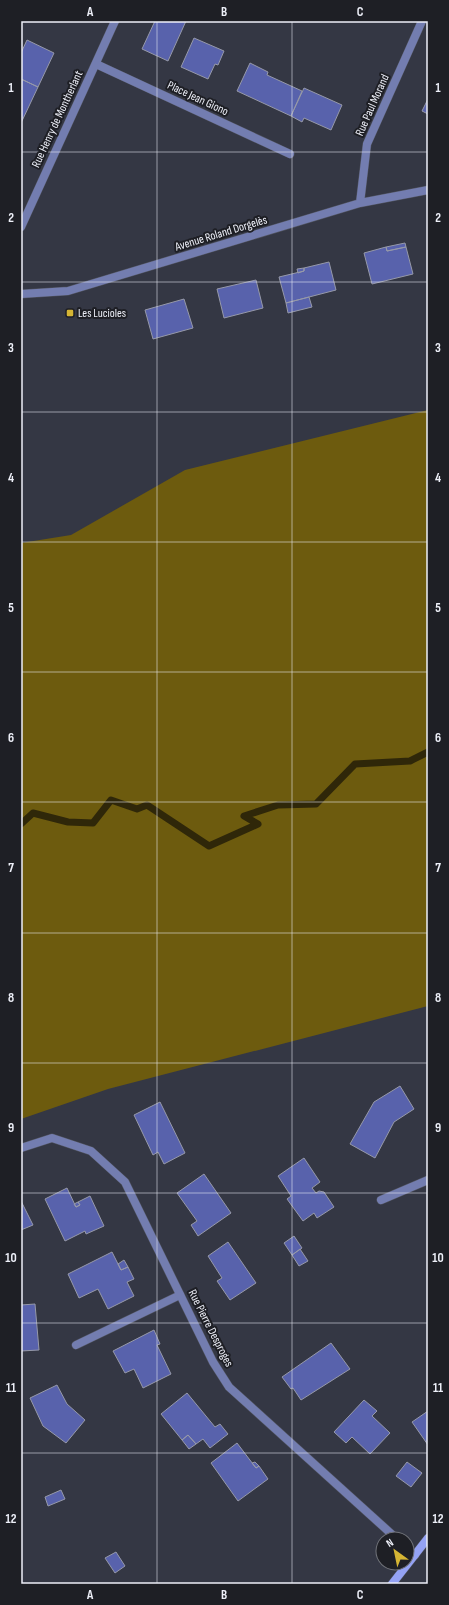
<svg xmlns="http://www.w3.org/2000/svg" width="449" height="1605" font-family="'Sofia Sans Condensed',sans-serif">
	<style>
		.green { fill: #6d5b0e }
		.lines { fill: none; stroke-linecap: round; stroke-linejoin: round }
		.stream { stroke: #2f2709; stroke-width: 7 }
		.building { fill: #5862ac; stroke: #9699a9 }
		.lane-casing { stroke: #525561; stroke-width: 9 }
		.street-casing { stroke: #525561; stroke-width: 9 }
		.secondary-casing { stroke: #525561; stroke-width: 9 }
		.lane { stroke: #737db0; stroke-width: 8 }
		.street { stroke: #737db0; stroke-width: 8 }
		.secondary { stroke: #94a2f4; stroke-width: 8 }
		.grid { fill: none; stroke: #eef0f9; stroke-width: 1; stroke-opacity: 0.55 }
		.poi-dot { fill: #d5b534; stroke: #1e1f25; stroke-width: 1.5 }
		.labels { text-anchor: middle; stroke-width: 4; stroke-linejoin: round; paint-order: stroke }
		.street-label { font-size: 12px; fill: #eef0f9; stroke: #1e1f25 }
		.poi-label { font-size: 12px; fill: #eef0f9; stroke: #1e1f25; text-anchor: start }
		.neatline { fill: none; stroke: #eef0f9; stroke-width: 1.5 }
		.grid-label { font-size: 13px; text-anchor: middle; font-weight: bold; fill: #eef0f9 }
	</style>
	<rect width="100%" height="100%" fill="#343744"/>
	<path class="green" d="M428 410V1006L108 1089 21 1119V543L71 535 185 470Z"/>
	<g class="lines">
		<path class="stream" d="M21 824 33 813 68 822 93 823 111 800 137 809 147 805 209 846 258 824 244 816 278 805 316 804 355 764 410 761 428 752"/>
	</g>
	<path class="building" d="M155 21H186L168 61 142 49Z
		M194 38 224 51 218 65 215 64 208 79 181 67Z
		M27 40 54 53 38 87 21 79V53Z
		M250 63 268 72 267 75 302 91 291 116 237 91Z
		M21 79 38 87 21 123Z
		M304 88 342 105 331 130 304 118 302 122 291 116Z
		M428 99V114L422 111Z
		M405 243 406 247 387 251 386 247Z
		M386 247 387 251 406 247 413 274 372 284 364 253Z
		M329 262 336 290 286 303 279 277 304 271V268Z
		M304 268V271L298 273 297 269Z
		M256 280 263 308 224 318 217 289Z
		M309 297 312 307 288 313 286 303Z
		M184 299 193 328 153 339 145 310Z
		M400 1086 414 1109 394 1122 375 1158 350 1144 374 1102Z
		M160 1102 185 1153 164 1164 158 1152 153 1155 134 1115Z
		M304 1158 320 1182 312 1188 316 1193 319 1191 324 1192 334 1207 317 1218 314 1213 303 1221 287 1199 291 1196 278 1176Z
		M204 1174 231 1213 198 1236 191 1225 197 1221 177 1193Z
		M67 1188 76 1207 80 1205 78 1202 90 1196 104 1226 86 1234 85 1231 65 1241 45 1199Z
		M21 1201 33 1225 21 1230Z
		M78 1202 80 1205 76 1207 74 1204Z
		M294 1236 302 1248 292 1255 284 1243Z
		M228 1242 256 1283 230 1300 217 1281 222 1278 208 1256Z
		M300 1249 308 1261 299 1266 292 1255Z
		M112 1252 121 1270 128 1267 134 1279 127 1282 134 1296 108 1309 98 1289 79 1298 68 1274Z
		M124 1260 128 1267 121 1270 118 1264Z
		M35 1304 39 1350 21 1351V1305Z
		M154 1330 160 1344 157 1345 171 1374 143 1388 134 1369 125 1373 113 1351Z
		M331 1343 350 1369 301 1400 293 1388 291 1389 282 1377Z
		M57 1385 67 1404 85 1420 66 1443 43 1426 30 1398Z
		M187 1393 215 1427 220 1424 228 1434 210 1448 203 1439 196 1444 188 1435 182 1440 161 1414Z
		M364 1400 377 1411 372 1416 390 1433 370 1454 352 1437 346 1443 334 1432Z
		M428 1411V1445L412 1422Z
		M188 1435 196 1444 189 1449 182 1440Z
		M237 1443 256 1468 259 1466 268 1479 238 1501 211 1463Z
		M255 1462 259 1466 256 1468 252 1463Z
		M407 1462 422 1473 411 1487 396 1476Z
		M61 1490 65 1499 48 1506 45 1497Z
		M116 1552 125 1566 115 1573 105 1558Z"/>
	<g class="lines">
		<defs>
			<path id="lane" d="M381 1200 428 1180
				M76 1345 180 1295"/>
			<path id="street" d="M96 64 290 154
				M360 203 367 144 422 21
				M21 227 115 21
				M21 294 68 291 360 203 428 190
				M21 1148 52 1138 91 1151 125 1182 213 1362 229 1387 397 1539
				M407 1548 415 1555"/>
			<path id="secondary" d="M392 1584 428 1538"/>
		</defs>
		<use href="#lane" class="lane-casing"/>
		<use href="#street" class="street-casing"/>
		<use href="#secondary" class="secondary-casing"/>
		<use href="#lane" class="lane"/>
		<use href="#street" class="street"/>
		<use href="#secondary" class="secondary"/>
	</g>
	<path class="grid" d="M157 21V1584M292 21V1584M21 152H428M21 282H428M21 412H428M21 542H428M21 672H428M21 802H428M21 933H428M21 1063H428M21 1193H428M21 1323H428M21 1453H428"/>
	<rect class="poi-dot" x="66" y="309" width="8" height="8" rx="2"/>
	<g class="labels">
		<g class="street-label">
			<text transform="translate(198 98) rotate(25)" y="4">Place Jean Giono</text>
			<text transform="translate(372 105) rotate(-66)" y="4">Rue Paul Morand</text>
			<text transform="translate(57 119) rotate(-65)" y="4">Rue Henry de Montherlant</text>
			<text transform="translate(221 233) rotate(-17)" y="4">Avenue Roland Dorgelès</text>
			<text transform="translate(211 1328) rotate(63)" y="4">Rue Pierre Desproges</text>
		</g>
		<g class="poi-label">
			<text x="78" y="317">Les Lucioles</text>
		</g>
	</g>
	<rect width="449" height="1605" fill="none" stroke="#1e1f25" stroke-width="44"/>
	<g transform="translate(395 1551) rotate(327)"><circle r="19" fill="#1e1f25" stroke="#71737a"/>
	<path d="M0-3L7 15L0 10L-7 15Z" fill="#d5b534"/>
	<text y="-6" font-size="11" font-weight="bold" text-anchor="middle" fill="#eef0f9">N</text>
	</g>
	<rect x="22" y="22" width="405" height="1561" class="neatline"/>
	<g class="grid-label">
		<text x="90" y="16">A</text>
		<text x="224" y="16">B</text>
		<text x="360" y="16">C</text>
		<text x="11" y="92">1</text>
		<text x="438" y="92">1</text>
		<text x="11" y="222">2</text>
		<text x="438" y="222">2</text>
		<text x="11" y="352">3</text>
		<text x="438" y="352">3</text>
		<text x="11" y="482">4</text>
		<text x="438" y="482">4</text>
		<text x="11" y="612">5</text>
		<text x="438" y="612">5</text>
		<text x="11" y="742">6</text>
		<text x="438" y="742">6</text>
		<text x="11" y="872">7</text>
		<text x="438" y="872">7</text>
		<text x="11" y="1002">8</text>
		<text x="438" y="1002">8</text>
		<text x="11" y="1132">9</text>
		<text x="438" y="1132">9</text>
		<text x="11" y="1262">10</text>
		<text x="438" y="1262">10</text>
		<text x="11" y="1392">11</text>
		<text x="438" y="1392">11</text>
		<text x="11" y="1523">12</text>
		<text x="438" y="1523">12</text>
		<text x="90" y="1599">A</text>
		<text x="224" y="1599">B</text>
		<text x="360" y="1599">C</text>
	</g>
</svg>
